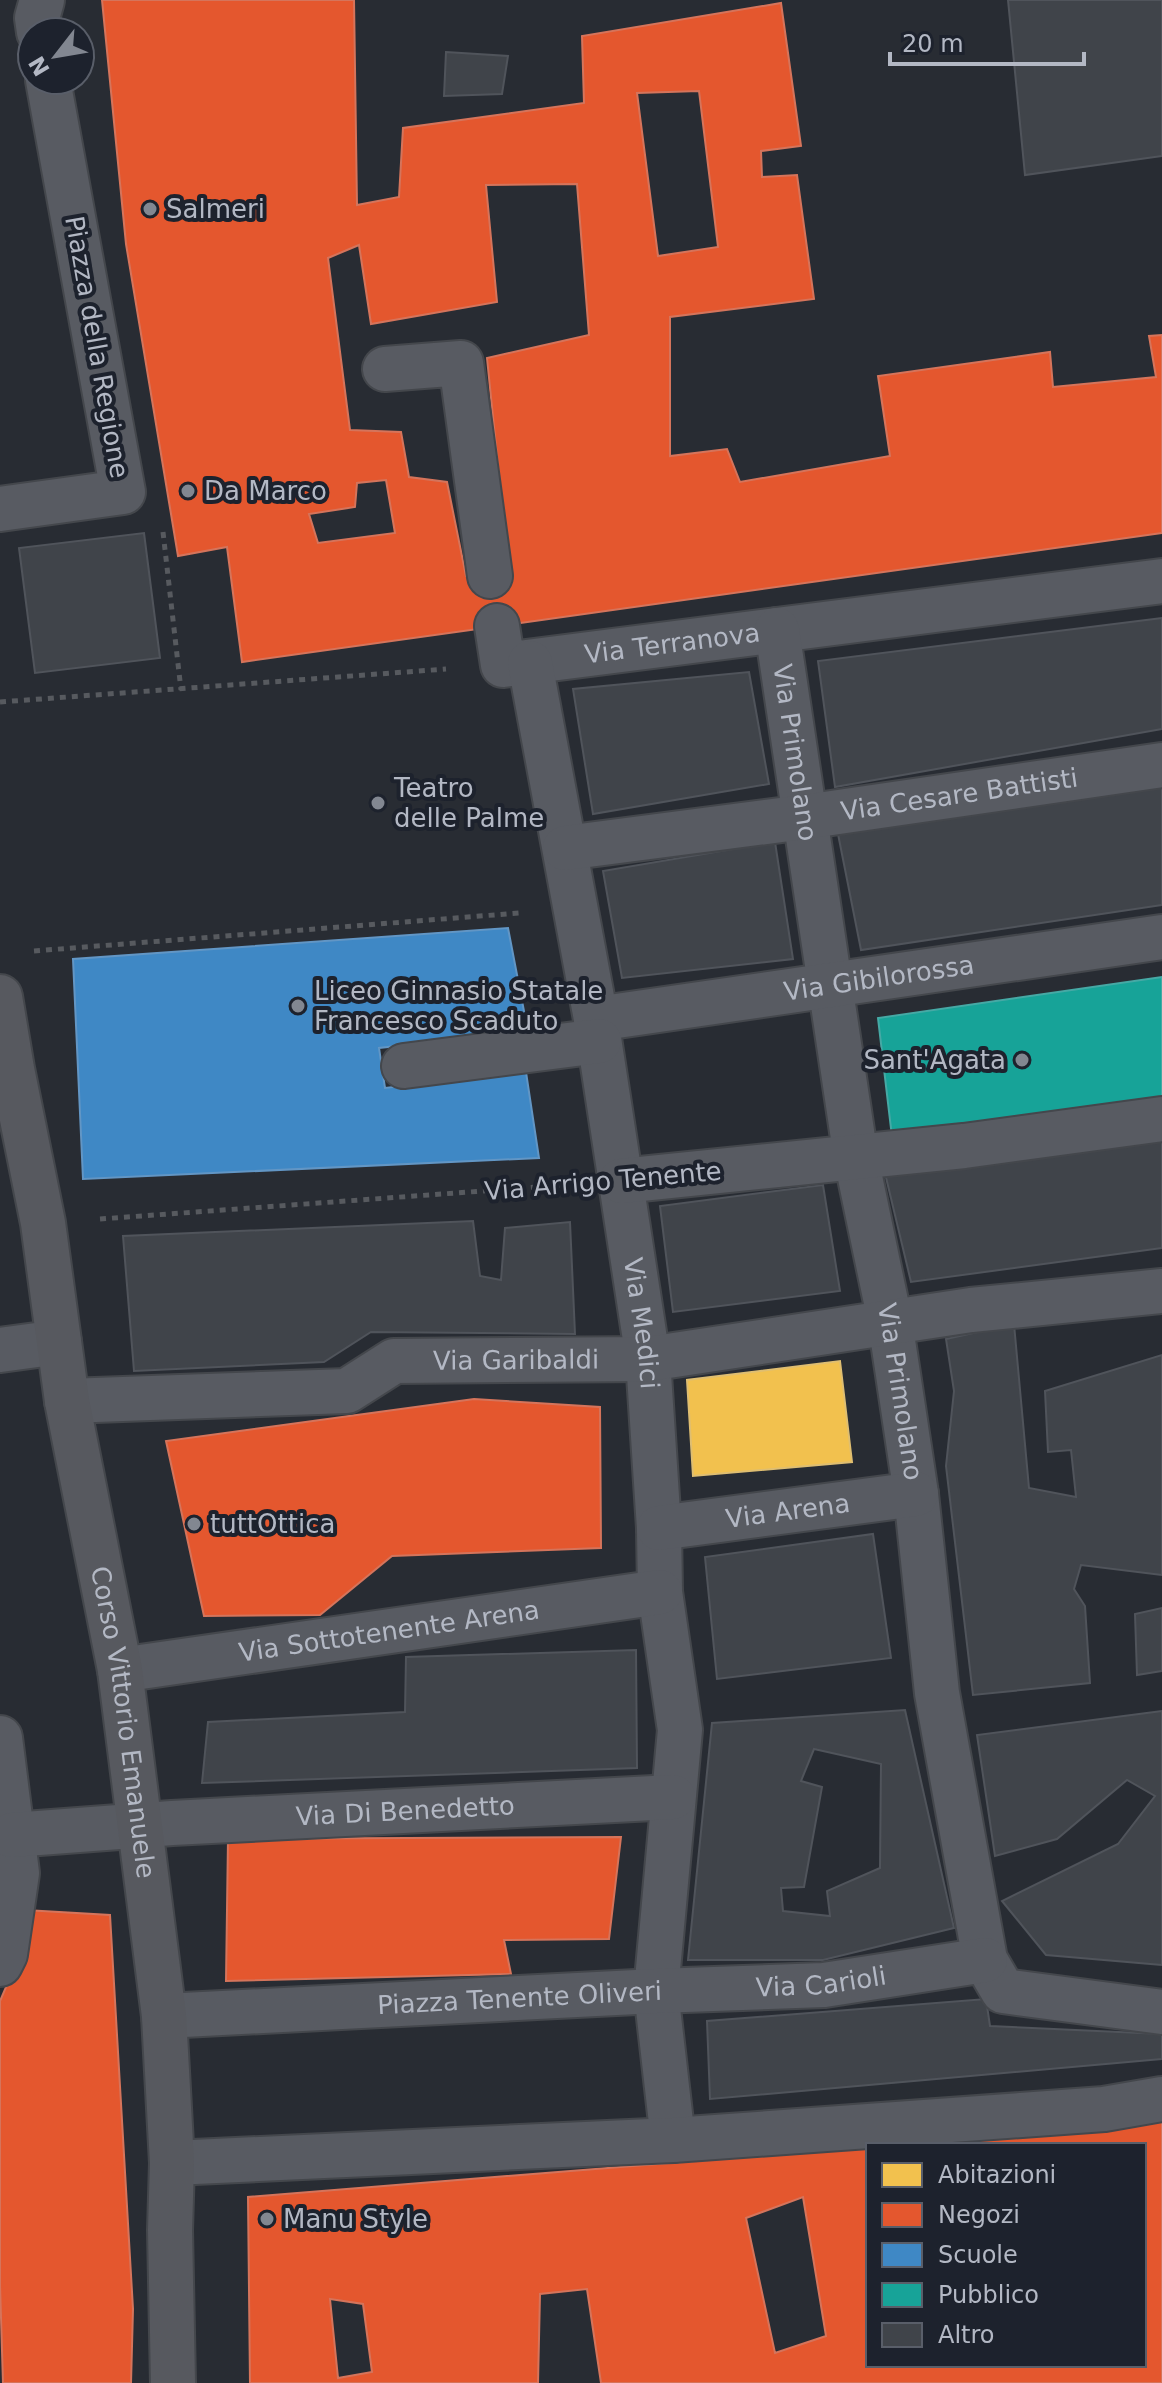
<svg xmlns="http://www.w3.org/2000/svg" width="1162" height="2383" font-family="'DejaVu Sans',sans-serif">
	<style>
		.homes { fill: #f2c14e; stroke: #dfbe71; stroke-width: 2 }
		.shops { fill: #e4572e; stroke: #d5745b; stroke-width: 2; fill-rule: evenodd }
		.schools { fill: #3f88c5; stroke: #6296c5; stroke-width: 2 }
		.public { fill: #17a398; stroke: #46a9a5; stroke-width: 2 }
		.building { fill: #40444a; stroke: #50545b; stroke-width: 2; fill-rule: evenodd }
		.lines { fill: none; stroke-linecap: round; stroke-linejoin: round }
		.minor-casing { stroke: #44474c; stroke-width: 48 }
		.secondary-casing { stroke: #44474c; stroke-width: 48 }
		.path { stroke: #575a5f; stroke-width: 5; stroke-dasharray: 6 6; stroke-linecap: butt }
		.minor { stroke: #585b62; stroke-width: 44 }
		.secondary { stroke: #57595f; stroke-width: 44 }
		.poi-dot { fill: #828791; stroke: #1d222d; stroke-width: 3 }
		.labels { text-anchor: middle; stroke-width: 8; stroke-linejoin: round; paint-order: stroke }
		.poi-label { font-size: 26px; fill: #b3b8c4; stroke: #1d222d; text-anchor: start }
		.street-label { font-size: 26px; fill: #b3b8c4; stroke: #1d222d }
	</style>
	<rect width="100%" height="100%" fill="#282c33"/>
	<path class="homes" d="M840 1361 852 1462 693 1476 687 1380Z"/>
	<path class="shops" d="M102 0H354L357 205 399 197 403 128 584 103 582 36 781 3 801 146 761 151 762 177 797 175 814 299 670 317V456L727 449 740 482 890 456 878 376 1050 352 1053 387 1156 377 1149 336 1162 335V533L242 662 227 547 178 556 126 244ZM699 91 718 247 658 256 637 93ZM577 184 589 335 487 358 509 575 466 576 447 482 409 477 401 432 350 430 328 258 359 245 371 324 497 302 486 185ZM386 480 395 533 318 543 309 514 355 507 357 483Z
		M474 1399 600 1407 601 1548 392 1556 320 1615 204 1616 166 1441Z
		M621 1837 609 1939 504 1940 511 1974 226 1981 228 1839Z
		M25 1910 110 1915 133 2309 131 2383H3L0 2285V2001L21 1952Z
		M1162 2122V2383H601L587 2289 540 2294 538 2383H250L248 2197 868 2147V2365H1144V2145H887ZM803 2197 826 2336 775 2353 746 2218ZM330 2299 363 2304 372 2372 338 2378Z"/>
	<path class="schools" d="M508 928 528 1032 379 1048 385 1088 526 1072 539 1158 83 1179 73 959Z"/>
	<path class="public" d="M1162 977V1102L892 1137 878 1018Z"/>
	<path class="building" d="M1008 0H1162V156L1025 175Z
		M446 52 508 56 502 94 444 96Z
		M144 533 160 658 35 673 19 548Z
		M1162 618V729L835 787 818 661Z
		M749 672 769 784 593 814 573 689Z
		M1162 787V905L861 950 838 834Z
		M775 842 793 959 622 978 603 871Z
		M1162 1136V1248L911 1282 884 1169Z
		M823 1185 840 1291 673 1312 660 1206Z
		M473 1221 480 1276 501 1280 505 1228 570 1222 575 1334 371 1332 324 1362 134 1371 123 1236Z
		M1014 1324 1029 1488 1076 1497 1071 1450 1048 1452 1045 1391 1162 1355V1575L1081 1565 1074 1589 1085 1606 1090 1683 973 1695 946 1466 954 1391 946 1339Z
		M873 1534 891 1658 717 1679 705 1557Z
		M1162 1608V1671L1137 1675 1135 1614Z
		M636 1650 637 1768 202 1783 208 1722 405 1712 406 1657Z
		M905 1710 954 1928 823 1960H688L712 1723ZM814 1749 881 1764 880 1868 827 1891 830 1916 783 1911 781 1888 804 1887 822 1787 801 1781Z
		M1162 1711V1965L1046 1955 1002 1901 1118 1844 1155 1796 1127 1780 1057 1839 995 1856 977 1735Z
		M986 1999 990 2026 1162 2034V2059L710 2099 707 2021Z"/>
	<g class="lines">
		<defs>
			<g id="minor">
				<path d="M39 32 37 18 42 0"/>
				<path d="M385 369 461 363 490 576"/>
				<path d="M0 509 123 492 48 80"/>
				<path id="s1" d="M497 626 503 665 1162 581"/>
				<path id="s2" d="M777 630 856 1158 890 1321 916 1494 937 1693 985 1960 1003 1991 1162 2012"/>
				<path id="s3" d="M530 663 596 1019 648 1359 659 1528 660 1592 680 1730 656 1991 673 2140"/>
				<path id="s4" d="M565 848 804 817 1162 765"/>
				<path id="s5" d="M596 1019 1162 937"/>
				<path d="M404 1066 599 1041"/>
				<path d="M621 1181 964 1146 1162 1119"/>
				<path d="M0 1350 59 1342"/>
				<path id="s6" d="M67 1401 347 1391 394 1361 648 1359 971 1310 1162 1291"/>
				<path id="s7" d="M659 1528 916 1494"/>
				<path id="s8" d="M120 1670 660 1592"/>
				<path d="M0 1738 17 1873 5 1954 0 1964"/>
				<path id="s9" d="M12 1835 172 1823 673 1797"/>
				<path id="s10" d="M164 2016 656 1991 824 1985 985 1960"/>
				<path d="M172 2163 673 2140 1104 2109 1162 2099"/>
			</g>
			<g id="secondary">
				<path id="s11" d="M0 997 12 1069 43 1223 67 1401 120 1670 164 2016 172 2163 170 2230 173 2383"/>
			</g>
		</defs>
		<use href="#minor" class="minor-casing"/>
		<use href="#secondary" class="secondary-casing"/>
		<path class="path" d="M163 532 181 690
			M0 702 446 669
			M34 951 519 913
			M100 1219 565 1185"/>
		<use href="#minor" class="minor"/>
		<use href="#secondary" class="secondary"/>
	</g>
	<g class="poi-dot">
		<circle cx="150" cy="209" r="8"/>
		<circle cx="188" cy="491" r="8"/>
		<circle cx="378" cy="803" r="8"/>
		<circle cx="298" cy="1006" r="8"/>
		<circle cx="1022" cy="1060" r="8"/>
		<circle cx="194" cy="1524" r="8"/>
		<circle cx="267" cy="2219" r="8"/>
	</g>
	<g class="labels">
		<g class="poi-label">
			<text x="166" y="218">Salmeri</text>
			<text x="204" y="500">Da Marco</text>
			<text x="394" y="797">Teatro<tspan x="394" dy="30">delle Palme</tspan></text>
			<text x="314" y="1000">Liceo Ginnasio Statale<tspan x="314" dy="30">Francesco Scaduto</tspan></text>
			<text x="1006" y="1069" text-anchor="end">Sant'Agata</text>
			<text x="210" y="1533">tuttOttica</text>
			<text x="283" y="2228">Manu Style</text>
		</g>
		<g class="street-label">
			<text transform="translate(97 347) rotate(80)" y="9">Piazza della Regione</text>
			<text dy="9" stroke="none"><textPath href="#s1" startOffset="210">Via Terranova</textPath></text>
			<text dy="9" stroke="none"><textPath href="#s2" startOffset="124">Via Primolano</textPath></text>
			<text dy="9" stroke="none"><textPath href="#s4" startOffset="398">Via Cesare Battisti</textPath></text>
			<text dy="9" stroke="none"><textPath href="#s5" startOffset="286">Via Gibilorossa</textPath></text>
			<text transform="translate(603 1181) rotate(-5)" y="9">Via Arrigo Tenente</text>
			<text dy="9" stroke="none"><textPath href="#s3" startOffset="670">Via Medici</textPath></text>
			<text dy="9" stroke="none"><textPath href="#s6" startOffset="458">Via Garibaldi</textPath></text>
			<text dy="9" stroke="none"><textPath href="#s2" startOffset="772">Via Primolano</textPath></text>
			<text dy="9" stroke="none"><textPath href="#s7" startOffset="130">Via Arena</textPath></text>
			<text dy="9" stroke="none"><textPath href="#s8" startOffset="272">Via Sottotenente Arena</textPath></text>
			<text dy="9" stroke="none"><textPath href="#s11" startOffset="736">Corso Vittorio Emanuele</textPath></text>
			<text dy="9" stroke="none"><textPath href="#s9" startOffset="394">Via Di Benedetto</textPath></text>
			<text dy="9" stroke="none"><textPath href="#s10" startOffset="658">Via Carioli</textPath></text>
			<text dy="9" stroke="none"><textPath href="#s10" startOffset="356">Piazza Tenente Oliveri</textPath></text>
		</g>
	</g>
	<rect x="866" y="2143" width="280" height="224" fill="#1d222d" stroke="#595e69" stroke-width="2"/>
	<rect x="882" y="2163" width="40" height="24" fill="#f2c14e" stroke="#595e69" stroke-width="2"/>
	<text x="938" y="2183" font-size="24" fill="#b3b8c4">Abitazioni</text>
	<rect x="882" y="2203" width="40" height="24" fill="#e4572e" stroke="#595e69" stroke-width="2"/>
	<text x="938" y="2223" font-size="24" fill="#b3b8c4">Negozi</text>
	<rect x="882" y="2243" width="40" height="24" fill="#3f88c5" stroke="#595e69" stroke-width="2"/>
	<text x="938" y="2263" font-size="24" fill="#b3b8c4">Scuole</text>
	<rect x="882" y="2283" width="40" height="24" fill="#17a398" stroke="#595e69" stroke-width="2"/>
	<text x="938" y="2303" font-size="24" fill="#b3b8c4">Pubblico</text>
	<rect x="882" y="2323" width="40" height="24" fill="#40444a" stroke="#595e69" stroke-width="2"/>
	<text x="938" y="2343" font-size="24" fill="#b3b8c4">Altro</text>
	<g transform="translate(56 56) rotate(239)"><circle r="38" fill="#1d222d" stroke="#595e69" stroke-width="2"/>
	<path d="M0-6L14 30L0 20L-14 30Z" fill="#828791"/>
	<text y="-12" font-size="22" font-weight="bold" text-anchor="middle" fill="#b3b8c4">N</text>
	</g>
	<path d="M890 52v12h194v-12" fill="none" stroke="#b3b8c4" stroke-width="4"/>
	<text x="902" y="52" font-size="24" fill="#b3b8c4" stroke="#1d222d" stroke-width="6" paint-order="stroke">20 m</text>
</svg>
